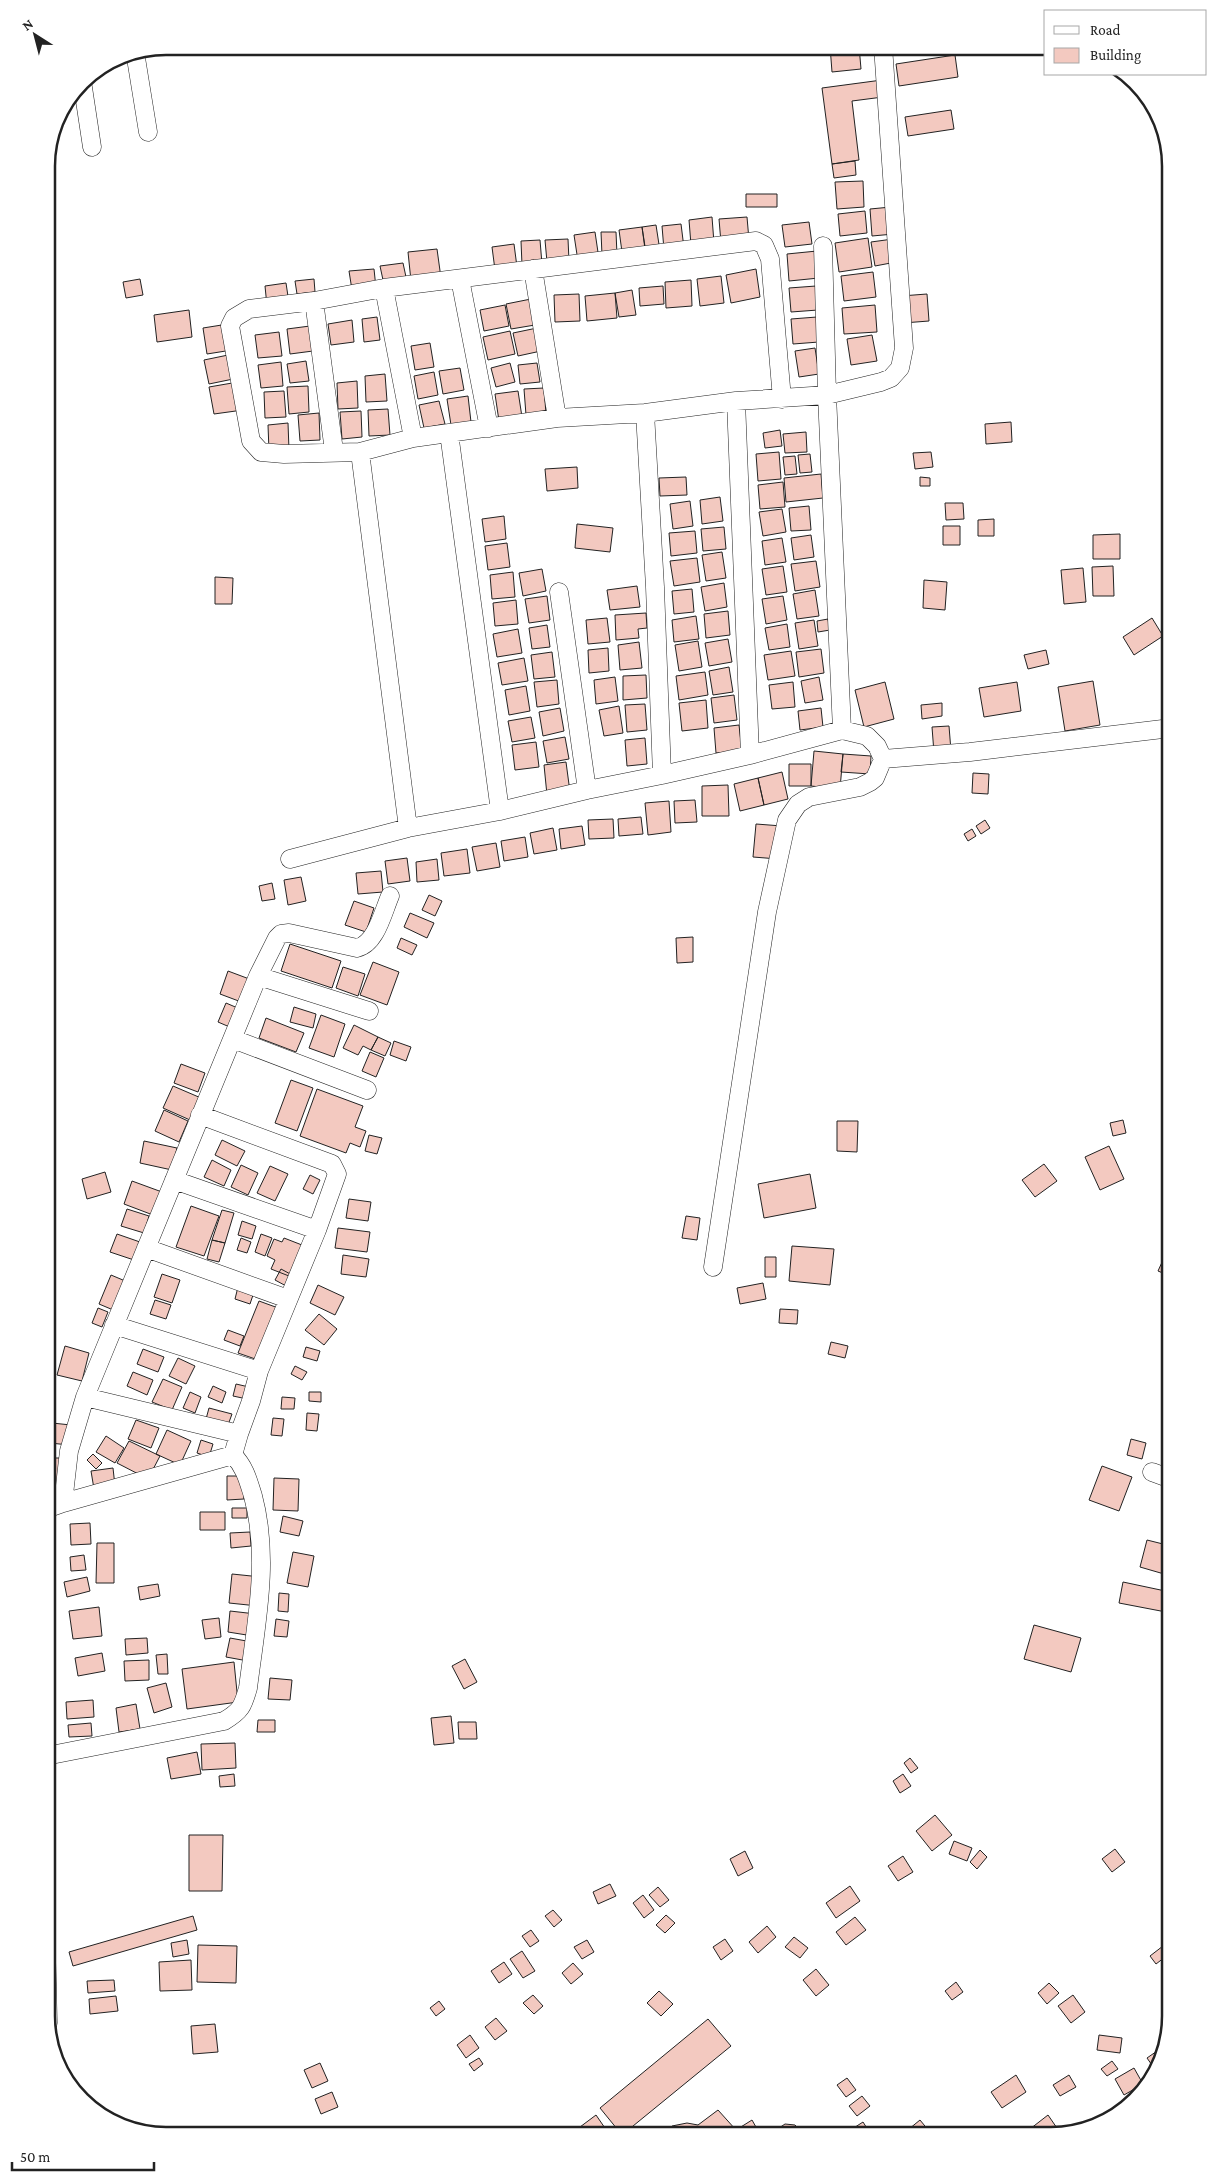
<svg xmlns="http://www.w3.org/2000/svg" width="1217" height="2182" font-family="'Crimson Pro',serif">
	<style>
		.building { fill: #f3c9c0; stroke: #222 }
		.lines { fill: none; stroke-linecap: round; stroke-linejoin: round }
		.minor-casing { stroke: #222; stroke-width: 19 }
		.minor { stroke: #fff; stroke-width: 18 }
		.rim { fill: none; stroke: #222; stroke-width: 2.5 }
	</style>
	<rect width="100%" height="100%" fill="#fff"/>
	<path class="building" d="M830 46H859L861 69 832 72Z
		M955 55 958 77 899 86 896 64Z
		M882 80 883 97 852 101 859 160 832 164 822 88Z
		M951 110 954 129 908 136 905 117Z
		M855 161 856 175 834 178 832 164Z
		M863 181 864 207 837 209 835 182Z
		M746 194H777V207H746Z
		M891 207 894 234 872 236 870 209Z
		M865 211 867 233 840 236 838 214Z
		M712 217 714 243 691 245 689 220Z
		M747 217 749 240 721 243 719 219Z
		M809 222 812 244 785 247 782 225Z
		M681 224 684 248 664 250 662 226Z
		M656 225 660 251 646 253 642 227Z
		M642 227 645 249 622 252 619 230Z
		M595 232 599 259 578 261 574 235Z
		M601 232H616L617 255H602Z
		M868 238 872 267 839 272 835 243Z
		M568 239 569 261 547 262 545 240Z
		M893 239 896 262 875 266 871 242Z
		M540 240 542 264 522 265 521 241Z
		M514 244 517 267 495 270 492 247Z
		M437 249 441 278 411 281 408 252Z
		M817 251 819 278 789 281 787 254Z
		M403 263 406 277 383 280 380 266Z
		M374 269 376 288 352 290 349 271Z
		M756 269 760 297 731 303 726 275Z
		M873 272 876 297 844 301 841 276Z
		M721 276 724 303 700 306 697 279Z
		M140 279 143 295 126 298 123 282Z
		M314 279 315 292 297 294 295 281Z
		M691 280 692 306 666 308 665 282Z
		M286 283 289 303 267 306 265 286Z
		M663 286 664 304 640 306 639 288Z
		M816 286 818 310 791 312 789 288Z
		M632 290 636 315 619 317 615 293Z
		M615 293 617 318 587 321 585 296Z
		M579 294 580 321 555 322 554 295Z
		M927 294 929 321 903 323 901 296Z
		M531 299 535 325 511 329 506 304Z
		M505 305 509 326 484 331 480 310Z
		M875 305 877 332 844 334 842 308Z
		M189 310 192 337 157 342 154 315Z
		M377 317 380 340 364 342 362 319Z
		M817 317 819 342 793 344 791 319Z
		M352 320 354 342 331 345 328 324Z
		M228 324 232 350 207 354 203 328Z
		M310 326 313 351 290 354 287 329Z
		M537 328 541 351 518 356 513 333Z
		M510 331 515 354 488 360 483 337Z
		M279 332 282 356 258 358 255 335Z
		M872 335 877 361 851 365 847 339Z
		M430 343 434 367 415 370 411 346Z
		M815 348 819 374 799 377 795 351Z
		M233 354 238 378 209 384 204 360Z
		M306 361 309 381 290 383 287 364Z
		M281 362 283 386 261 388 258 365Z
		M510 363 515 382 496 387 491 368Z
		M537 363 540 382 520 384 518 365Z
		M460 368 464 390 443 394 439 371Z
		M434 372 438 395 418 399 414 376Z
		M385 374 387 401 366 402 365 376Z
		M357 381 358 408 338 409 337 383Z
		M238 382 243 410 214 414 209 387Z
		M308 386 309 412 289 414 287 387Z
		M544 388 546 414 526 415 524 389Z
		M284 391 286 417 265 418 264 392Z
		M518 391 522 417 499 421 495 394Z
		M468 396 471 422 451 425 447 399Z
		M439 401 445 424 424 428 419 405Z
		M388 409 390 435 369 436 368 410Z
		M361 411 362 437 342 439 340 412Z
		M319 413 320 440 300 441 298 415Z
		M1011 422 1012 442 986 444 985 424Z
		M288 423 289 450 269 451 268 425Z
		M780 430 782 446 765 448 763 433Z
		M806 432 807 452 785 453 783 434Z
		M779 452 781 479 758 481 756 454Z
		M931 452 933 467 915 469 913 453Z
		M810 454 812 472 800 473 798 455Z
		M795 456 797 474 785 475 783 457Z
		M577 467 578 488 547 491 545 469Z
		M821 474 823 498 786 502 784 478Z
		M686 477 687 495 660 496 659 478Z
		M920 477 930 478V486H920Z
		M783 482 785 507 760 509 758 485Z
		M720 497 723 521 702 524 700 500Z
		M690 501 693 526 673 529 670 504Z
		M945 503H963L964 519 946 520Z
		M809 506 811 530 791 531 789 508Z
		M782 509 786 532 763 536 759 512Z
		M504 516 506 539 485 542 482 519Z
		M994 519V536H978V520Z
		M577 524 613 528 610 552 575 548Z
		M943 526H960V545H943Z
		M724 527 726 549 703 551 701 529Z
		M695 531 697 553 671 556 669 533Z
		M1120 534V559H1093V535Z
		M811 535 814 557 794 560 791 538Z
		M782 538 786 562 765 565 762 541Z
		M507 543 510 567 488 570 485 546Z
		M722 552 726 578 706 581 702 555Z
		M697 558 700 582 674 586 670 561Z
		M816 561 820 587 795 591 791 564Z
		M783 566 787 592 766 595 762 569Z
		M1113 566 1114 596H1093L1092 567Z
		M1083 568 1086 602 1064 604 1061 570Z
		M542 569 546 591 523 596 519 573Z
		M513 572 515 597 492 599 490 575Z
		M215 577 233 578 232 604H215Z
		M924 580 947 582 945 610 923 608Z
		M724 583 727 607 705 611 701 587Z
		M637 586 640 607 610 610 607 590Z
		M692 589 694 612 674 614 672 591Z
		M815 590 819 616 797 619 793 594Z
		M547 596 550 620 529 623 525 599Z
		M783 596 787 620 766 624 762 599Z
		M1165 599 1171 600V615L1163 613Z
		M516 600 518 624 495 626 493 603Z
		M728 611 730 635 706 638 704 614Z
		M646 613 647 628 638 629 639 638 616 640 615 615Z
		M696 616 699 639 674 642 672 620Z
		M607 618 610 642 588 644 586 620Z
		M1152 618 1163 636 1134 655 1123 637Z
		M828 619 830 630 818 632 817 621Z
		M814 620 818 646 799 649 795 623Z
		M787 624 790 647 769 650 765 628Z
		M547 625 550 647 532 649 529 628Z
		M518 629 522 653 497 657 493 634Z
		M728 639 732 662 709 666 705 643Z
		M698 641 702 667 679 671 675 645Z
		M639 642 642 668 620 670 618 645Z
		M608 648 609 671 589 673 588 650Z
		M821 649 824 673 799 677 796 652Z
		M1046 650 1049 664 1028 669 1024 655Z
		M791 651 795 676 768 680 764 655Z
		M552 652 555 677 534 679 531 655Z
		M524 658 528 681 502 685 498 663Z
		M729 667 733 692 713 695 709 671Z
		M705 672 708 695 679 700 676 676Z
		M646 675 647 698 623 700V676Z
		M615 677 618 701 596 704 594 680Z
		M819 677 823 700 805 703 801 681Z
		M557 680 559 704 537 707 534 682Z
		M1093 681 1100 725 1065 731 1058 687Z
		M793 682 795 707 772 709 769 685Z
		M885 682 894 719 864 727 855 690Z
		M1017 682 1021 711 984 717 979 688Z
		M526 686 530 711 509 715 505 690Z
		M734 695 737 720 714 723 711 698Z
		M706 700 708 728 682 731 679 703Z
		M942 703V716L922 719 921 705Z
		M645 704 647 730 627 732 625 705Z
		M619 706 623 733 604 736 599 710Z
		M560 708 564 731 543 736 539 712Z
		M821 708 823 727 800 730 798 711Z
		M531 717 535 738 512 742 508 721Z
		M739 725 742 751 716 753 714 728Z
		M949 726 951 751 934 753 932 727Z
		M565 737 569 759 547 763 543 741Z
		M645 738 647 764 627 766 625 740Z
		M536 742 539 767 515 770 512 745Z
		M814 751 843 754 840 789 811 786Z
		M843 754 871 756 870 774 841 772Z
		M566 762 570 792 547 795 544 765Z
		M789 764H811V786H789Z
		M782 772 788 799 764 805 758 778Z
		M973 773 989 774 988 794 972 793Z
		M758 778 764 805 740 811 734 784Z
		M728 785 729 816H702V786Z
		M695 800 697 822 675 823 674 801Z
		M669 801 671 832 648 835 645 803Z
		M641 817 643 834 619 836 618 819Z
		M613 819 614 838 589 839 588 820Z
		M985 820 990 828 981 834 976 826Z
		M756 824 782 826 778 859 753 857Z
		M582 826 585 845 561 849 559 829Z
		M553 828 557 850 534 854 530 833Z
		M972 829 976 836 968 841 964 834Z
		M525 837 528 857 504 861 501 841Z
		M496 843 500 867 477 871 472 847Z
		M467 849 470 873 444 876 441 853Z
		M407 858 410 881 388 884 385 861Z
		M437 859 439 880 417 882 416 862Z
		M381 871 383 892 358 894 356 873Z
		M301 877 306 901 288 905 284 880Z
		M272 883 275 899 262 901 259 886Z
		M429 895 442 901 435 916 422 910Z
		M354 901 374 908 366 932 345 925Z
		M410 913 434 923 427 938 404 927Z
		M693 937V962L677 963 676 938Z
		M401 938 417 945 412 955 397 948Z
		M290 944 341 961 332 988 281 971Z
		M373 962 399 972 387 1005 360 995Z
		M343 967 365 974 358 996 336 988Z
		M228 971 252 980 244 1003 220 994Z
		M226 1003 240 1009 232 1028 218 1022Z
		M294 1007 316 1014 313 1028 290 1022Z
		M321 1015 345 1024 334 1057 309 1048Z
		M266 1018 304 1033 296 1052 259 1038Z
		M354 1025 378 1037 371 1050 363 1046 358 1055 343 1048Z
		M378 1037 391 1043 385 1056 371 1050Z
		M394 1041 411 1047 406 1061 390 1055Z
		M370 1052 384 1058 376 1077 362 1071Z
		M181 1064 205 1073 198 1092 174 1083Z
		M291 1080 313 1088 297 1131 275 1123Z
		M173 1086 201 1098 190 1120 163 1108Z
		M317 1089 363 1106 355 1127 366 1131 360 1147 350 1143 346 1153 300 1136Z
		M164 1110 188 1121 179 1142 155 1131Z
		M1123 1120 1126 1133 1113 1136 1110 1123Z
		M837 1121H858L857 1152 837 1151Z
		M369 1135 382 1138 377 1154 365 1151Z
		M222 1140 245 1151 237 1166 215 1155Z
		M144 1141 177 1148 172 1170 140 1163Z
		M1109 1146 1124 1179 1100 1190 1085 1157Z
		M212 1160 231 1170 224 1186 204 1177Z
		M1044 1164 1057 1181 1035 1197 1022 1180Z
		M241 1165 258 1173 248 1195 231 1187Z
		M270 1166 288 1174 275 1201 257 1193Z
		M105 1172 111 1192 87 1199 82 1179Z
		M810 1174 816 1208 764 1218 758 1184Z
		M310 1175 320 1180 313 1194 303 1189Z
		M132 1181 162 1192 153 1215 124 1204Z
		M349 1199 371 1202 368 1221 346 1218Z
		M191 1206 219 1216 204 1256 176 1247Z
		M127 1209 149 1216 144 1233 121 1226Z
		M222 1210 234 1213 225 1243 212 1240Z
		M686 1216 700 1218 697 1240 682 1238Z
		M242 1221 256 1226 252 1239 238 1235Z
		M338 1228 370 1232 367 1252 335 1248Z
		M117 1234 140 1242 134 1260 110 1252Z
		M261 1234 272 1238 265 1256 255 1252Z
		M241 1238 251 1242 247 1253 237 1250Z
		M284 1238 302 1245 289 1276 271 1269 275 1260 267 1256 274 1239 282 1242Z
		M212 1240 225 1243 219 1262 207 1259Z
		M792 1246 834 1249 830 1285 789 1281Z
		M1168 1249 1171 1250 1170 1276 1158 1271Z
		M343 1255 369 1259 366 1277 341 1274Z
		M765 1257H776V1277H765Z
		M281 1269 294 1276 288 1287 275 1280Z
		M162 1274 180 1280 172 1303 154 1297Z
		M111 1275 130 1283 118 1312 99 1304Z
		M763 1283 766 1299 740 1304 737 1288Z
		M318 1285 344 1297 335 1315 310 1303Z
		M238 1287 254 1292 250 1304 235 1299Z
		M155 1300 171 1305 166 1319 150 1314Z
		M259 1301 281 1309 261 1361 238 1353Z
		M98 1308 108 1312 102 1327 92 1323Z
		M780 1309 798 1310 797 1324 779 1323Z
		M319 1314 337 1329 324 1345 305 1330Z
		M228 1330 244 1336 240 1346 224 1340Z
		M831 1342 848 1346 845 1358 828 1354Z
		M65 1346 89 1353 82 1381 57 1375Z
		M306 1347 320 1351 317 1361 303 1357Z
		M143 1349 164 1357 158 1372 137 1364Z
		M178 1358 195 1366 186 1384 169 1376Z
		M295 1366 307 1372 302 1380 291 1374Z
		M133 1372 153 1380 147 1395 127 1386Z
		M163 1379 182 1387 172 1410 152 1402Z
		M236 1384 249 1387 247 1399 233 1396Z
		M213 1386 226 1392 222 1403 208 1397Z
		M190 1392 201 1397 195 1413 183 1408Z
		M309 1392H321V1402L309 1401Z
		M282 1397 295 1398 294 1409H281Z
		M209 1408 232 1414 228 1425 206 1419Z
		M307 1413 319 1414 317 1431 306 1430Z
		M273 1418 284 1419 282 1436 271 1435Z
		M136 1420 159 1428 151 1448 128 1439Z
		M52 1423 71 1425 69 1445 50 1443Z
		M167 1430 191 1441 180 1465 156 1454Z
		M106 1436 124 1448 115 1463 96 1452Z
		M1131 1439 1146 1443 1142 1459 1127 1455Z
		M201 1440 213 1444 209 1457 197 1453Z
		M129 1441 160 1456 148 1479 117 1463Z
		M93 1454 102 1463 96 1469 87 1460Z
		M46 1458H64L63 1484H46Z
		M1102 1466 1132 1477 1119 1511 1089 1500Z
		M113 1468 115 1486 94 1489 91 1471Z
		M227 1476H243L244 1499 227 1500Z
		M274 1478 299 1479 298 1511 273 1510Z
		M232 1508H247V1518H232Z
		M200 1512H225V1530H200Z
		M283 1516 303 1521 299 1536 280 1532Z
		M90 1523 91 1544 71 1545 70 1524Z
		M250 1532 251 1546 231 1548 230 1533Z
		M1147 1540 1171 1546V1576L1140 1567Z
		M97 1543H114V1583H96Z
		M293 1552 314 1556 308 1587 287 1583Z
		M84 1555 86 1570 71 1571 70 1557Z
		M232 1574 261 1577 258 1606 229 1603Z
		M87 1577 90 1591 67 1597 64 1582Z
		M1123 1582 1170 1592 1166 1612 1119 1603Z
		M158 1584 160 1596 140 1600 138 1587Z
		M279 1593 289 1594 288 1612 278 1611Z
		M99 1607 102 1636 73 1639 69 1611Z
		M230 1611 256 1614 253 1636 228 1632Z
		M219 1618 221 1637 205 1639 202 1620Z
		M276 1619 289 1621 287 1637 274 1636Z
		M1034 1625 1081 1638 1071 1672 1024 1659Z
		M147 1638 148 1653 126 1655 125 1639Z
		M230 1638 252 1642 248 1661 226 1657Z
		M102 1653 105 1671 78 1676 75 1658Z
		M167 1654 168 1674H158L156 1655Z
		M465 1659 477 1682 464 1689 452 1666Z
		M149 1660V1680L125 1681 124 1661Z
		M234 1662 238 1702 187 1709 182 1669Z
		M270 1678 292 1680 290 1700 268 1699Z
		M166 1683 172 1707 154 1713 147 1688Z
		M93 1700 94 1717 67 1719 66 1702Z
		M136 1704 140 1729 119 1732 116 1708Z
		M451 1716 454 1743 434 1745 431 1718Z
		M258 1720H275V1732H257Z
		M458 1722H476L477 1739H459Z
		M91 1723 92 1736 69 1737 68 1725Z
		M235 1743 236 1768 202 1770 201 1744Z
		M197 1752 201 1774 171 1779 167 1758Z
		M910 1758 918 1768 911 1773 904 1763Z
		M234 1774 235 1786 220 1787 219 1776Z
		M903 1774 911 1786 900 1793 893 1781Z
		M935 1815 952 1835 932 1851 916 1831Z
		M189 1835H223L222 1891H189Z
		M954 1841 972 1848 967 1861 949 1854Z
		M1115 1849 1125 1862 1112 1872 1102 1859Z
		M980 1850 987 1857 977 1869 970 1862Z
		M745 1851 753 1868 738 1876 730 1859Z
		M903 1856 913 1872 898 1881 888 1866Z
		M610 1884 616 1896 598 1904 593 1892Z
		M850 1886 860 1901 836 1918 826 1903Z
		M658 1887 669 1900 660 1907 649 1895Z
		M643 1895 654 1910 644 1918 633 1903Z
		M553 1910 562 1920 554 1927 545 1916Z
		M666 1915 675 1923 665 1933 656 1925Z
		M193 1916 197 1930 73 1966 69 1952Z
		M855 1917 866 1930 846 1945 836 1932Z
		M767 1926 776 1937 758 1953 749 1942Z
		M531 1930 539 1941 530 1947 522 1936Z
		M794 1937 808 1948 800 1958 785 1947Z
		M725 1939 733 1951 721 1960 713 1947Z
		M187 1940 189 1954 173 1957 171 1943Z
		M587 1940 594 1952 582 1959 574 1947Z
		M198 1945 237 1946 236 1983 197 1982Z
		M1163 1946 1169 1954 1156 1964 1150 1956Z
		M522 1951 535 1971 523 1978 510 1959Z
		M191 1960 192 1990 160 1991 159 1962Z
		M504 1962 512 1974 499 1983 491 1971Z
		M573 1963 583 1974 571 1984 562 1973Z
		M816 1969 829 1985 816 1996 803 1980Z
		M114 1980 115 1991 88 1993 87 1981Z
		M956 1982 963 1992 952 2000 945 1991Z
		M1049 1983 1059 1993 1047 2004 1038 1993Z
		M659 1991 673 2004 661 2016 647 2003Z
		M533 1995 543 2006 534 2014 523 2003Z
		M1073 1995 1085 2012 1071 2023 1058 2006Z
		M116 1996 118 2011 90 2014 89 1999Z
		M439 2001 445 2009 436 2016 430 2008Z
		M496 2018 507 2031 495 2040 485 2027Z
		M708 2019 731 2046 622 2135 600 2108Z
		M215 2024 218 2052 193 2054 191 2026Z
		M470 2035 479 2048 466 2058 457 2045Z
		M1099 2035 1122 2038 1120 2053 1097 2050Z
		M1160 2049V2050L1154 2068 1147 2058Z
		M479 2058 483 2064 474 2071 469 2064Z
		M1112 2061 1118 2069 1107 2076 1101 2069Z
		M320 2063 328 2081 312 2088 304 2070Z
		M1134 2068 1143 2084 1124 2095 1115 2079Z
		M1016 2075 1026 2092 1002 2108 991 2092Z
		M1069 2075 1076 2087 1060 2096 1053 2085Z
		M847 2078 856 2090 846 2097 837 2085Z
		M332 2092 338 2107 321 2114 315 2099Z
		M862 2096 870 2106 857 2116 849 2106Z
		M718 2110 736 2130 752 2120 761 2136H663L672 2126 687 2123 698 2125Z
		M596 2115 607 2131 600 2136H574L572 2133Z
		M1048 2115 1059 2131 1054 2135 1035 2136 1030 2129Z
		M920 2120 929 2131 923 2136H914L909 2129Z
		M863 2122 870 2133 866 2136H852L849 2131Z
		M785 2124 795 2125 802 2132V2136H774L776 2130Z"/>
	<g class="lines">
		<defs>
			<path id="minor" d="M135 52 148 132
				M82 81 92 147
				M823 246 827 395 842 730
				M533 269 557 418
				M460 279 489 428
				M384 288 413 438
				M314 301 334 451
				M782 399 770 259 764 245 756 241 384 288 314 301 249 309 234 318 230 326 251 441 261 452 284 454 360 452 413 438 557 418 645 413 736 401 827 395 881 382 891 378 900 368 904 348 883 46
				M736 401 750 755
				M645 413 655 587 662 775
				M449 433 500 811
				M360 452 408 828
				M559 592 587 790
				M290 859 408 828 500 811 587 790 662 775 750 755 842 730 867 736 877 746 883 759 970 752 1171 728
				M258 976 369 1011
				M233 1039 367 1090
				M174 1180 317 1230
				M146 1248 288 1299
				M713 1267 767 912 787 820 798 804 809 797 860 787 870 782 875 778 883 759
				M114 1325 259 1371
				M85 1397 239 1434
				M1152 1472 1171 1479
				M63 1503 233 1455
				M46 1509 63 1503 69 1451 85 1397 258 976 277 938 281 934 289 933 357 948C376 944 383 912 390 896
				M46 1756 224 1721C241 1711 243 1706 248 1688 256 1624 270 1559 253 1496 248 1480 245 1467 233 1455L239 1434 251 1401 259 1371 317 1230 337 1174 332 1164 200 1115
				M46 1943 48 2023"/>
		</defs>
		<use href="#minor" class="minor-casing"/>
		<use href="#minor" class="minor"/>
	</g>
	<path d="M0 0H1217V2182H0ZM166 55H1051A111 111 0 0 1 1162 166V2016A111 111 0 0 1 1051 2127H166A111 111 0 0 1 55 2016V166A111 111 0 0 1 166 55Z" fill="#fff" fill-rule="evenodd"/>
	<path class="rim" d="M166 55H1051A111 111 0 0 1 1162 166V2016A111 111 0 0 1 1051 2127H166A111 111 0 0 1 55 2016V166A111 111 0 0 1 166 55Z"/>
	<rect x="1044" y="10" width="162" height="65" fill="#ffffff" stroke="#a7a7a7"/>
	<rect x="1054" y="26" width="25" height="8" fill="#ffffff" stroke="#a7a7a7"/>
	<text x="1090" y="35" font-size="15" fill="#222222">Road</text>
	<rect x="1054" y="48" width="25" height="15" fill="#f3c9c0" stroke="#a7a7a7"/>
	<text x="1090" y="60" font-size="15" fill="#222222">Building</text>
	<g transform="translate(35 35) rotate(324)" stroke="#ffffff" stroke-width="4" paint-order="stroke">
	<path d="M0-4L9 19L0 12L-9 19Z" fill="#222222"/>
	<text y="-8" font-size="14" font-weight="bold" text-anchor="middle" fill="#222222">N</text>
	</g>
	<path d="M12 2162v8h142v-8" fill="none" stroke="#222222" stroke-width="2.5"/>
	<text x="20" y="2162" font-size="15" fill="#222222" stroke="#ffffff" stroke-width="4" paint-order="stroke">50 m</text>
</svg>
